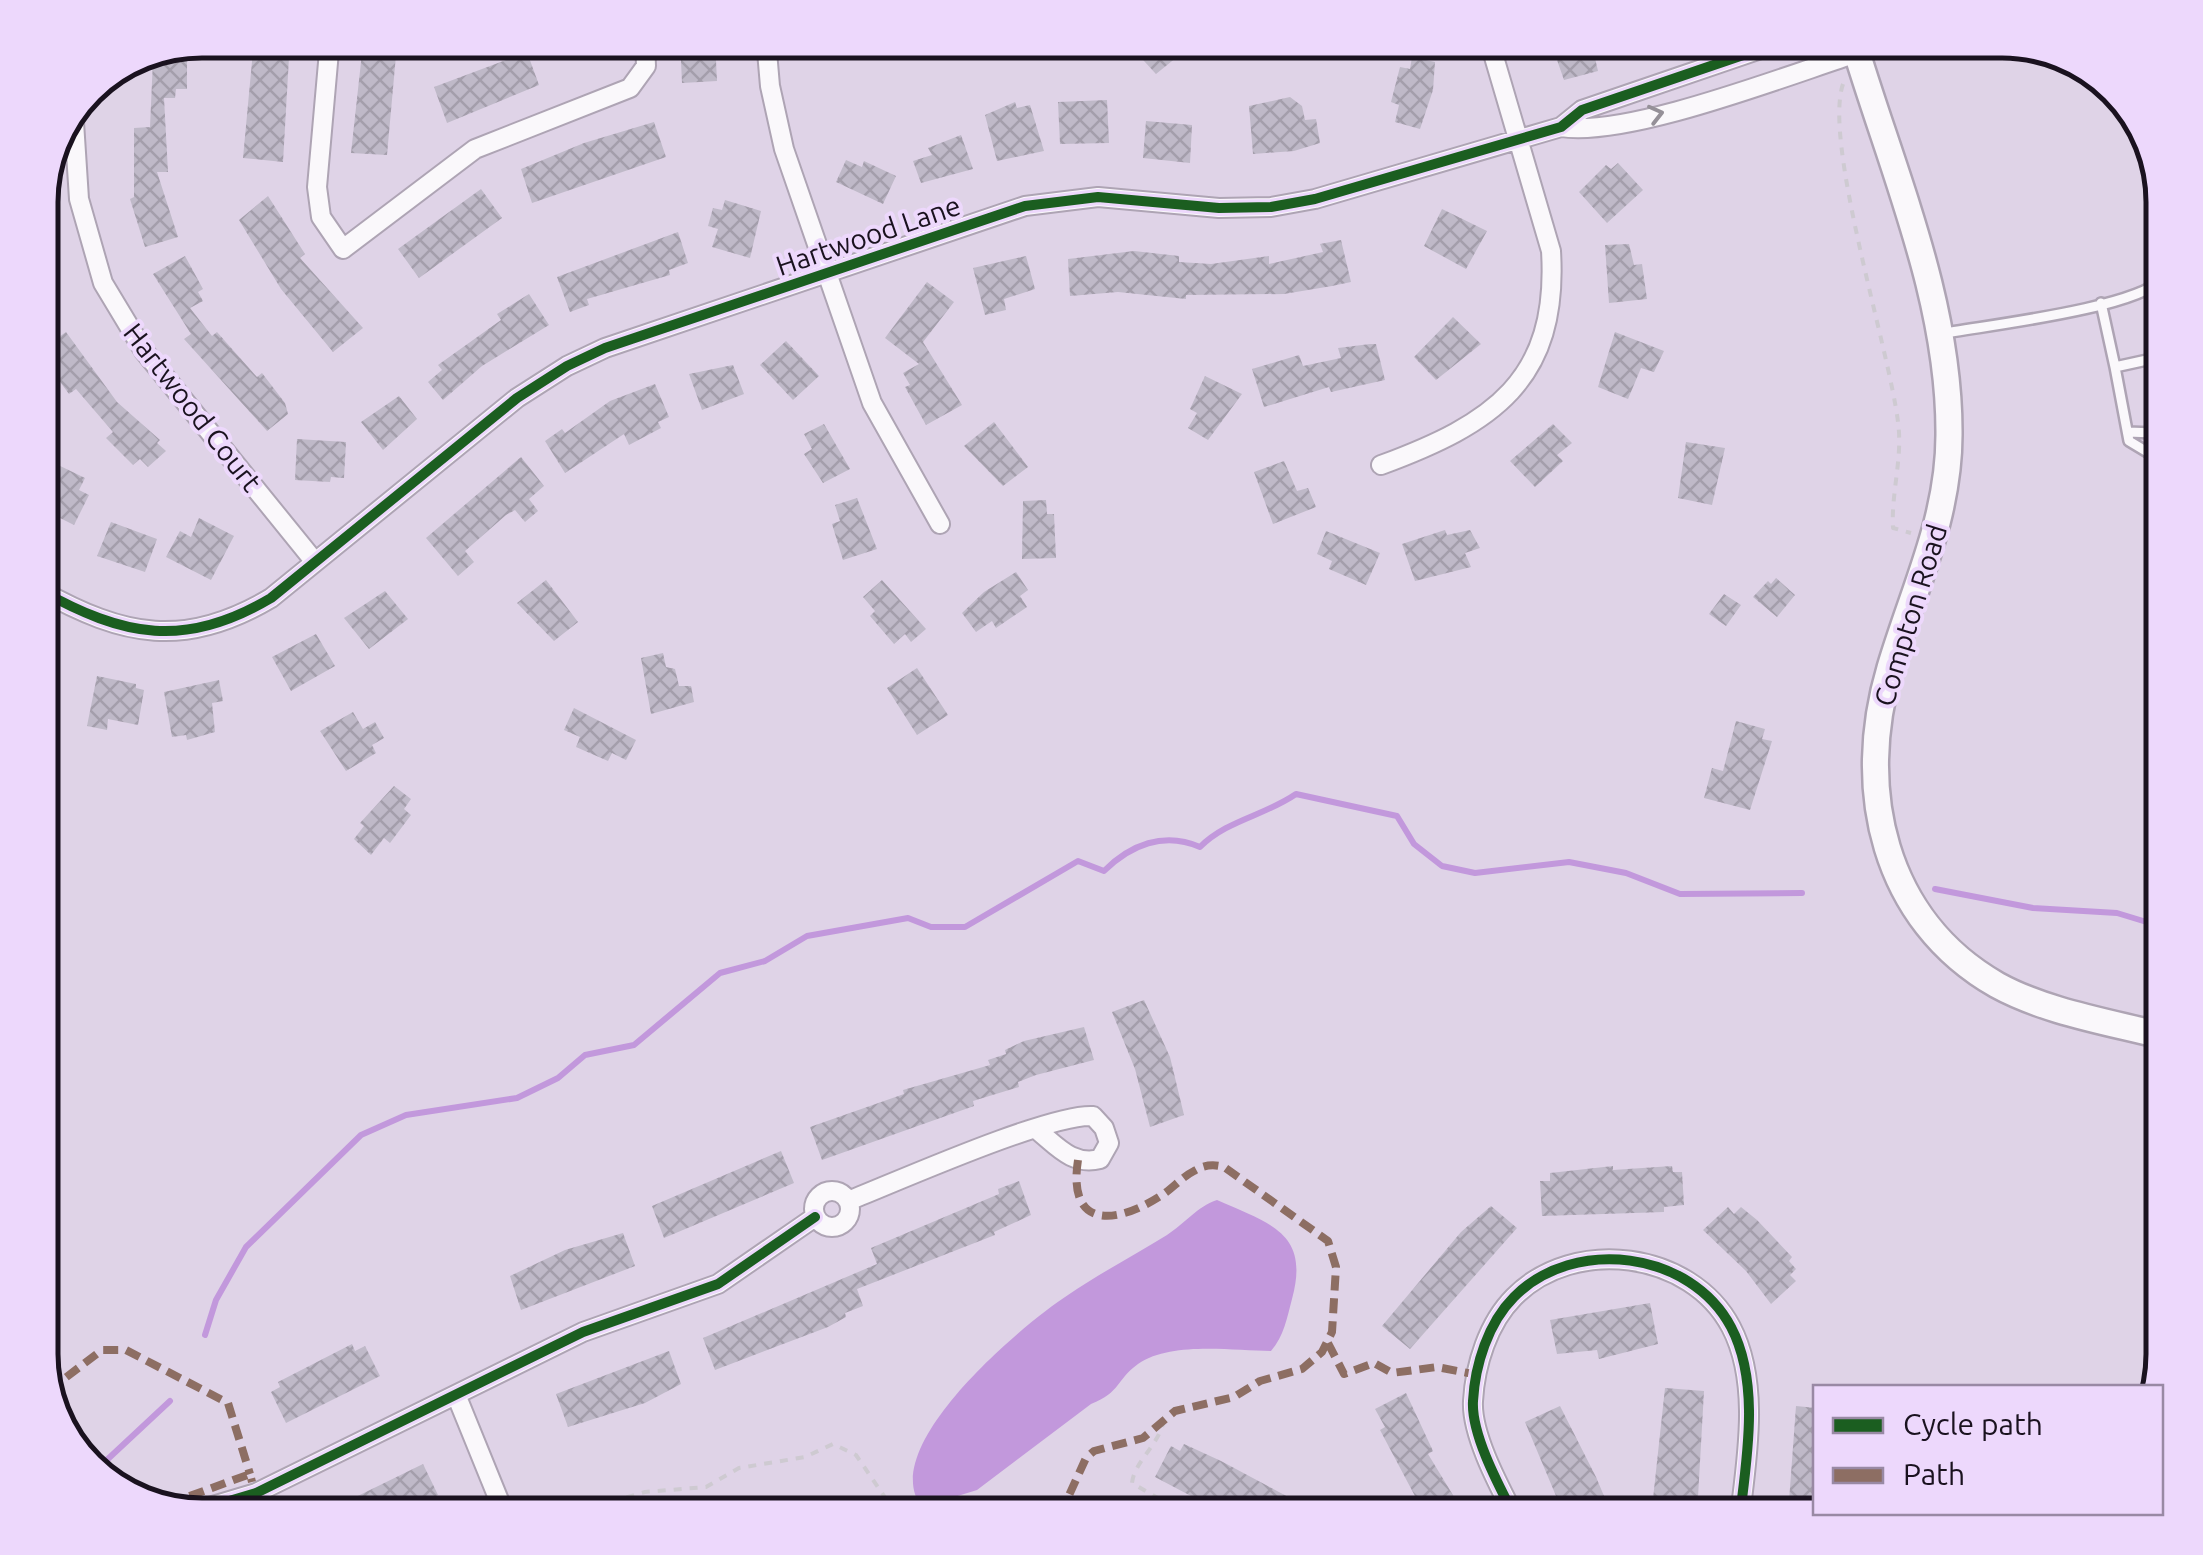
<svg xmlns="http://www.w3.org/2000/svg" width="2203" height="1555" viewBox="0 0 2203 1555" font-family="Ubuntu,sans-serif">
<defs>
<pattern id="building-cross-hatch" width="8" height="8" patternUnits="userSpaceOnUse" patternTransform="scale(2.5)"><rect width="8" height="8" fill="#bfb9c8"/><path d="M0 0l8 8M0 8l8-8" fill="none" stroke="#a49eab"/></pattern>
</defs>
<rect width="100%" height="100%" fill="#dfd3e7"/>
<path fill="#c298dc" d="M1217,1200C1271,1224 1310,1233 1292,1299C1287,1318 1284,1336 1271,1351C1232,1351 1172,1341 1138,1364C1116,1380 1121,1392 1091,1404L977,1490L922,1507C875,1448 1023,1324 1068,1295C1100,1273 1135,1255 1167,1235C1184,1224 1198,1206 1217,1200Z"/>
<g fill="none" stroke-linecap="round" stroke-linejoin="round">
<path stroke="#c298dc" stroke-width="6" d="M1935,889L2033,908L2117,913L2163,927
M205,1335L216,1300L246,1247L361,1135L406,1115L517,1098L558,1078L585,1055L634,1045L720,973L765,961L807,936L908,918L931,927H965L1078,861L1104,871C1130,845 1164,831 1200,847C1227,820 1264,816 1296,794L1397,816L1414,844L1442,866L1475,873L1569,862L1626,873L1680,894L1802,893
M95,1471L170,1401"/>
</g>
<path fill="url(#building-cross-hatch)" d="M254,40H290L283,162L243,158Z
M680,40H715L717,81L682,83Z
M1143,40H1198L1156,74L1133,49Z
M1550,40H1602L1607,55L1595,58L1598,71L1564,80Z
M180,48V56L187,57V89H176L175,98H164L168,172H157L178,237L145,247L130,199L134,197V128L150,127L153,59Z
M527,52L539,85L447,123L434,87Z
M362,53L396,55L387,155L351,153Z
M1412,57L1435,62L1433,90L1420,129L1395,122L1399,105L1391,102L1400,67L1410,69Z
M1290,97L1302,106L1305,120L1316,119L1320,143L1294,151L1253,154L1249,106Z
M1107,100L1109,143L1060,144L1058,102Z
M1015,102L1017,108L1030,105L1044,151L997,161L985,115Z
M1146,121L1192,125L1190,163L1143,158Z
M654,122L666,157L532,203L521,169L584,143Z
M961,135L973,169L921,183L913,161L932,155L928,148Z
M846,160L862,167L864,161L896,176L883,204L836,182Z
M1618,163L1643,190L1607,223L1579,192L1606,165L1611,169Z
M481,189L502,218L419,278L398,249Z
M268,196L305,254L300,258L363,328L333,352L281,289L239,220Z
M725,200L761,211L750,258L712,247L718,229L708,226L713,208L722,210Z
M1442,209L1487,231L1466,269L1424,246Z
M678,232L688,263L669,270L670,275L587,299L589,305L570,312L557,277Z
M1341,240L1351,282L1332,286L1284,294L1186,295V299L1118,292L1070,296L1068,259L1134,251L1179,256V262L1211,264L1269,256V264L1323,252L1320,244Z
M1629,244L1634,265L1642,264L1647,299L1609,303L1605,245Z
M185,256L203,289L198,292L203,301L190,308L212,336L217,332L257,377L262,373L285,403L288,414L267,431L184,339L191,334L153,274Z
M1026,256L1035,289L1004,299L1006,310L985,315L973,268Z
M927,282L954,302L923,342L962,405L926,425L905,387L910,385L903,373L919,364L885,338Z
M529,294L549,325L482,366L443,400L428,382L442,370L438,365L501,320L497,314Z
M1453,317L1481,344L1436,380L1414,357Z
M66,332L117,402L160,440L157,443L166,451L148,467L140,459L133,465L106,438L113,432L76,389L69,394L46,363L54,356L46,346Z
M1615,332L1664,351L1654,372L1641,368L1628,399L1598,387Z
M786,341L819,376L793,400L760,365Z
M1370,344H1376L1385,380L1331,392L1329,387L1264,407L1252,369L1299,355L1303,366L1341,358L1338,348Z
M733,365L744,394L702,410L689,374Z
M1205,376L1242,394L1208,440L1188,428L1197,413L1190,409Z
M655,384L669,417L658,422L661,428L629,445L624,434L565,473L545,441L562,429L565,433L610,401Z
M399,396L417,419L383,450L361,422Z
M994,422L1028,467L1003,486L964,446Z
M824,424L850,469L823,483L804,454L812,449L804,434Z
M1553,424L1572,443L1557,455L1563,461L1535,487L1510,461Z
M297,439L346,442L344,478L331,477L330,482L295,480Z
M1686,442L1725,448L1712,505L1678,498Z
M521,457L544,486L529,499L538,511L525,522L515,510L506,515L465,551L474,562L458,576L426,538Z
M1284,461L1297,491L1308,488L1316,507L1273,524L1254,472Z
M54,463L85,478L79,490L89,495L74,525L52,514L41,541L40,490Z
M857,498L877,549L843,560L832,524L840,521L835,505Z
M1046,500L1047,514H1054L1056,558L1022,559L1023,501Z
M199,518L234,536L211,580L166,557L180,531L191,537Z
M111,522L157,539L145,572L97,556Z
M1445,530L1447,535L1470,530L1480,548L1465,553L1471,567L1415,581L1402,544Z
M1326,531L1380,553L1366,585L1329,569L1332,561L1317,554Z
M1016,572L1028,590L1020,596L1027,607L996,628L992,621L976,632L962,613L984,592Z
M1776,578L1795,595L1777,617L1753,597L1768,581L1771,584Z
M546,580L578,622L554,641L517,603Z
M882,580L926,629L911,642L905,634L894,644L870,616L875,611L863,597Z
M385,591L408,619L369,649L344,618Z
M1724,594L1741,605L1726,626L1709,614Z
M316,634L335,666L291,691L272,657Z
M663,653L666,667L675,669L679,686H691L694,702L651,714L641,658Z
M40,661L60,666L46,720L40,719Z
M917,668L948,715L917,735L887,688Z
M97,676L136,684V688L144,690L138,725L108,719L107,730L87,726Z
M219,680L223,701L212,703L215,732L187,740L186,735L172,737L164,692Z
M574,708L636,740L626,760L612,753L608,761L576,747L580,737L564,730Z
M353,712L363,729L375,722L384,738L372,745L376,753L346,771L320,731Z
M1736,721L1765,729L1762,739L1772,741L1750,810L1704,798L1712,768L1723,771Z
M394,786L411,799L404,809L411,815L390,843L384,838L371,855L354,839L364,826L360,823Z
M1144,1000L1170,1057L1184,1115L1150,1127L1135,1069L1112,1012Z
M1084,1027L1094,1060L1036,1075L1018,1082L1019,1087L973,1101L974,1106L822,1160L810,1127L904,1094L903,1090L990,1065L988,1060L1006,1054L1005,1050L1024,1041Z
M781,1151L794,1183L664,1238L652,1206Z
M1613,1166V1170L1672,1166L1673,1172H1682L1684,1205L1664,1207V1212L1542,1216L1540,1181H1550V1173Z
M1019,1181L1031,1215L994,1232L995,1235L857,1289L863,1306L845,1313L846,1317L828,1327L715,1370L703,1338L877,1264L871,1248L999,1194L998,1189Z
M1491,1206L1517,1228L1410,1349L1382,1326L1461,1232Z
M1728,1207L1734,1214L1741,1207L1757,1220L1792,1257L1789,1261L1796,1269L1790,1275L1796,1281L1771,1304L1746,1271L1703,1230Z
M623,1233L635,1266L521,1310L510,1276L565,1250Z
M1650,1303L1658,1344L1599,1359L1597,1350L1557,1354L1550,1320Z
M352,1344L355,1351L365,1346L380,1376L286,1423L271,1392L280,1387L278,1382Z
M669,1351L681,1384L645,1403L568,1427L556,1394Z
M1665,1388L1704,1391L1697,1515H1663L1664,1509L1652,1508Z
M1406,1393L1433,1451L1428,1454L1459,1505L1440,1515H1425L1380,1430L1385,1427L1375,1409Z
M1560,1406L1596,1477L1612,1515H1564L1525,1422Z
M1796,1406L1816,1408V1515H1788Z
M1184,1444L1221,1461L1322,1515H1227L1155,1477L1171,1446L1180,1451Z
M423,1464L438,1495L429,1499L432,1506L422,1511L424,1515H319Z"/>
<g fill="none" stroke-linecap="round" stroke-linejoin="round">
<g stroke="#aea4b4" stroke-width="14">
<path id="lane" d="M2101,303L2115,367L2156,358L2162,348L2151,290
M1940,334C1988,325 2133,309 2163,279
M2115,367L2129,441L2154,456V433L2128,432
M256,1493L267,1515"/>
</g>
<g stroke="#aea4b4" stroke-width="22">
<path id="street" d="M330,40L317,187L321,217L343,249L475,149L630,88L646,66L645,40
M766,40L770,86L784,149L872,403L940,524
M74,122L79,199L103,283L144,351L315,562
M1561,127C1627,138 1788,75 1857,53
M1381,465C1492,424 1559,381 1551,251L1489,40
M40,590C124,637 185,649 271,598L517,398L567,366L605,348L1025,206L1098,197L1219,208L1271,207L1315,199L1561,127L1582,110L1787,40
M814 1209a18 18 0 1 1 36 0a18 18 0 1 1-36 0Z
M848,1201C896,1182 1051,1113 1093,1116L1104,1128L1109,1143L1100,1159C1072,1166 1057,1146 1037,1130
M457,1397L505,1515
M1116,1508L1128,1515
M1962,1512L1963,1515
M201,1515L199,1510L256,1493L583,1332L718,1284L815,1217
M1514,1515C1499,1486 1471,1434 1473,1401C1475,1365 1488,1323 1514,1297C1574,1236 1691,1251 1731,1327C1760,1382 1747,1457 1740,1515"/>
</g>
<g stroke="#aea4b4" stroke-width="30">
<path id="secondary" d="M1853,40C1891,168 1950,299 1949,435C1949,519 1913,590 1890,668C1854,789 1883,920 1997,985C2046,1012 2109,1022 2163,1036"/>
</g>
<path stroke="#cecad1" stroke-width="4" stroke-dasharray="8 8" stroke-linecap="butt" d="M1843,84C1823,142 1889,348 1898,422C1903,457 1891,493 1893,528L1911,533
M1159,1421L1163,1424C1157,1446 1134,1463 1132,1483L1187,1515
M565,1515L645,1492L706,1487L739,1468L805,1457L833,1444L856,1455L897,1515
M1938,1515V1512"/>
<use href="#lane" stroke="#faf8fb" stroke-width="9"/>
<use href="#street" stroke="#faf8fb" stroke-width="18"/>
<use href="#secondary" stroke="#faf8fb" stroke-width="25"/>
<path stroke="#8d6e63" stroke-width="8" stroke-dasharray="15 8" stroke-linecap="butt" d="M1328,1343L1344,1374L1374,1363L1392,1373L1437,1367L1478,1375
M48,1391L102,1350H126L228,1403L250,1474
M168,1504L250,1474L252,1482
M1060,1515L1086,1458L1094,1451L1143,1438L1175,1411L1234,1397L1260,1381L1302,1369L1322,1352L1332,1332L1336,1267L1328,1241L1224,1167C1213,1164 1204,1165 1194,1171C1182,1177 1173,1188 1162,1195C1118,1224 1067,1231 1078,1160"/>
<g stroke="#edd8fc" stroke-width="16">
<path id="cycleway" d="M40,590C124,637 185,649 271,598L517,398L567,366L605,348L1025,206L1098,197L1219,208L1271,207L1315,199L1561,127L1582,110L1787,40
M201,1515L199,1510L256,1493L583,1332L718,1284L815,1217
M1514,1515C1499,1486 1471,1434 1473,1401C1475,1365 1488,1323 1514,1297C1574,1236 1691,1251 1731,1327C1760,1382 1747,1457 1740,1515"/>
</g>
<use href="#cycleway" stroke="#1b5e20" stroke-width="10"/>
</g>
<defs><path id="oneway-chevron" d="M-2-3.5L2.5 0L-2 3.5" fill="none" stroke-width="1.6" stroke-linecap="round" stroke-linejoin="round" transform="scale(2.5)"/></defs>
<use stroke="#959098" href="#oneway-chevron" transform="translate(1656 114) rotate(-14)"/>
<g text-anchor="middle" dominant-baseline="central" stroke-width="8" stroke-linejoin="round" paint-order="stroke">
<g font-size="28" fill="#1a121f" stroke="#edd8fc">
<text transform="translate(868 235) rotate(-19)">Hartwood Lane</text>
<text transform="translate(193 407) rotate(52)">Hartwood Court</text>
<text transform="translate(1910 615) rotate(-73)">Compton Road</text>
</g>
</g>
<path d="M0 0H2203V1555H0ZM202 58H2002A144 144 0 0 1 2146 202V1354A144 144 0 0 1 2002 1498H202A144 144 0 0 1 58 1354V202A144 144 0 0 1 202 58Z" fill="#edd8fc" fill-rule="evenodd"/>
<path fill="none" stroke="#1a121f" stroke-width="5" d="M202 58H2002A144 144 0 0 1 2146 202V1354A144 144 0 0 1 2002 1498H202A144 144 0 0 1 58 1354V202A144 144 0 0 1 202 58Z"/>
<rect x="1813" y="1385" width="350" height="130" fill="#edd8fc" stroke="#9989a4" stroke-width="2.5"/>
<rect x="1833" y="1418" width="50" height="15" fill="#1b5e20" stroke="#9989a4" stroke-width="2.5"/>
<text x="1903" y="1435" font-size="30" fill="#1a121f">Cycle path</text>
<rect x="1833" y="1468" width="50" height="15" fill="#8d6e63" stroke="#9989a4" stroke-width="2.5"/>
<text x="1903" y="1485" font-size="30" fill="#1a121f">Path</text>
</svg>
